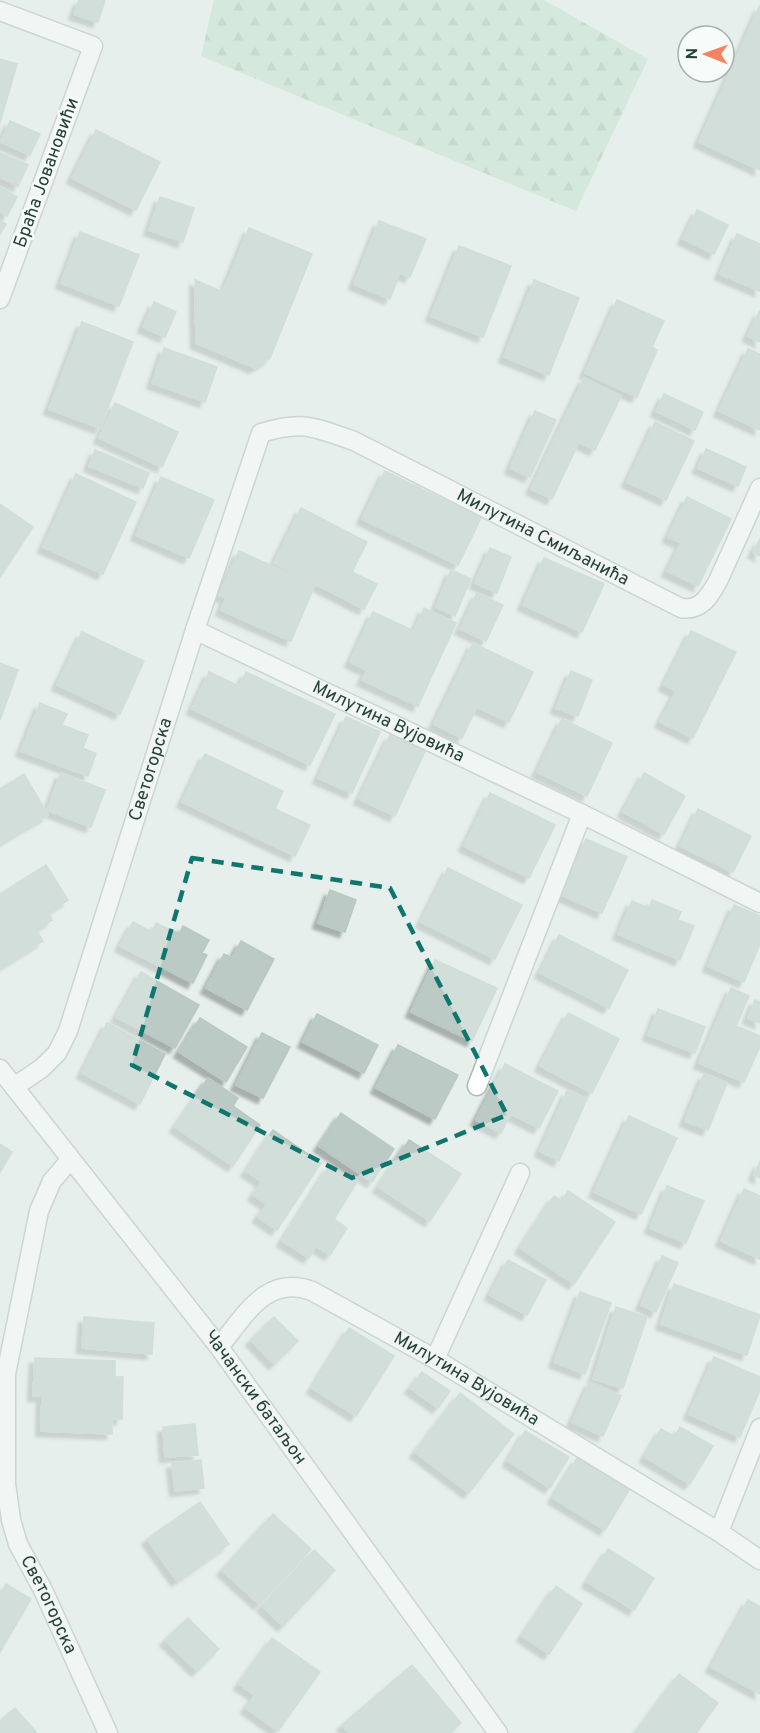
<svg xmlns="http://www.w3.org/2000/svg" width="760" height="1733" viewBox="0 0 760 1733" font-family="Overpass,sans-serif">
<defs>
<pattern id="forest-firs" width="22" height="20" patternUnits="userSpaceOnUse" patternTransform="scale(1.5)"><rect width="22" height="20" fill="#bfe0c8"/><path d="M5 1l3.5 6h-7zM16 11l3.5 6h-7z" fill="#a4c1ad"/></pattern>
<filter id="shadow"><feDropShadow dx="-5.5" dy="5.5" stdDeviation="1.5" flood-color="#0004"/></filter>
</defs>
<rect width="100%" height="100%" fill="#e6efeb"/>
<path fill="url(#forest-firs)" d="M214,0H544L648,59L576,211L201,56Z"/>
<path fill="#bbcac4" stroke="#b8c9c2" stroke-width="1.5" filter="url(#shadow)" d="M79,0H105L98,22L74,14Z
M760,5V170L699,142Z
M0,59L17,64L0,123Z
M10,121L40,134L30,155L1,142Z
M96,130L160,162L136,210L72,178Z
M0,153L28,165L18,186L0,177Z
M0,187L17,197L7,216L0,211Z
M160,197L194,208L183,242L149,230Z
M697,210L728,225L714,254L683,239Z
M0,221L6,224L0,234Z
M379,221L426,239L410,277L400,273L390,299L354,284Z
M249,228L312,254L270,358L255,368L196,343L195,280L223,292Z
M80,232L139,255L119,306L61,283Z
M737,234L760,244V291L720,274Z
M459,246L511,266L483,337L431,316Z
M534,280L579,298L549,375L504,357Z
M617,300L664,321L652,347L657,350L637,397L585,373Z
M154,302L176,312L165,337L143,327Z
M760,310V342L748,336Z
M82,322L133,342L100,428L49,409Z
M164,348L217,367L205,402L152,383Z
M748,349L760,354V430L719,411Z
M584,378L621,396L595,450L579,442L552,499L531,489Z
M664,394L703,412L695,430L656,411Z
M115,403L178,432L162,467L99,438Z
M535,411L556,420L530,477L510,468Z
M655,422L694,441L666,500L627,482Z
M706,449L746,467L738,486L698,468Z
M95,450L149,473L143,488L89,466Z
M385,471L481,518L458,565L362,519Z
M76,474L136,502L103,574L43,547Z
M161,477L214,500L189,558L136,535Z
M687,497L731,519L698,586L667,571L681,543L668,537Z
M0,504L33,527L0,577Z
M301,508L367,542L352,572L377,584L364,609L274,563Z
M760,539V556L753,552Z
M490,548L511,557L497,593L475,583Z
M239,551L315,585L291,641L221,610L226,598L219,595Z
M544,558L604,584L582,632L523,605Z
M451,570L471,579L455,616L436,607Z
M477,593L503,605L486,641L460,629Z
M424,608L456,623L418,706L362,680L367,670L350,662L373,612L414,631Z
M691,631L736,652L693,738L660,722L676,691L664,685Z
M82,632L144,661L120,714L57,685Z
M473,643L533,672L509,722L477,707L462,738L434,724Z
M0,663L18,670L0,720Z
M571,671L592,680L578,716L556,708Z
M209,672L239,686L246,672L335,714L310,765L192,709Z
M40,703L67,714L62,725L88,735L83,748L96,754L88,776L21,751Z
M346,717L380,732L352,793L318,778Z
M562,719L612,743L587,796L537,772Z
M390,735L425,751L395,816L359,799Z
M205,754L283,791L275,809L310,825L295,856L182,802Z
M61,773L105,790L91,827L47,810Z
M644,773L685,796L664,834L623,812Z
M24,774L48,815L0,843V789Z
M490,793L555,825L529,878L464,846Z
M698,809L751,836L733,872L680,846Z
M586,839L627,857L602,913L562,895Z
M46,865L68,900L48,913L52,920L36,930L43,941L0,968V894Z
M448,868L522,905L495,959L421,922Z
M330,890L356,900L345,932L318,923Z
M652,900L681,912L678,920L694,926L680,960L618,934L632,901L649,908Z
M734,905L760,916V944L744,982L708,966Z
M133,922L152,932L156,923L179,934L183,926L209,940L202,953L207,955L193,983L120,946Z
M559,935L628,970L609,1008L540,973Z
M241,941L274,959L247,1010L206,988L224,954L232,958Z
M435,960L497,988L472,1041L411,1012Z
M141,972L199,1005L175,1048L116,1017Z
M731,988L749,996L736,1026L760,1036V1046L744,1082L699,1063Z
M755,1000L760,1002V1023L748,1018Z
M658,1009L705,1027L695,1053L648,1035Z
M568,1013L619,1039L592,1093L540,1066Z
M317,1014L378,1045L364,1073L303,1042Z
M200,1018L247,1047L226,1082L179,1052Z
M107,1023L165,1054L140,1104L82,1073Z
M262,1033L290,1047L263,1098L236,1085Z
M398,1045L458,1075L435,1119L376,1088Z
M505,1064L558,1091L539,1128L511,1114L501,1133L476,1120Z
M704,1074L727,1083L708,1130L685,1121Z
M208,1078L238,1098L233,1106L260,1125L233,1166L175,1127Z
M567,1091L587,1099L559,1161L540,1151Z
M341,1113L394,1149L372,1182L319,1146Z
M629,1116L677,1138L641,1214L594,1192Z
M273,1130L321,1163L277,1230L258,1217L267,1204L253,1195L262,1182L246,1171Z
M409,1140L461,1174L430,1221L378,1187Z
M0,1144L12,1152L0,1172Z
M760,1161V1178L754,1175Z
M329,1166L357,1182L334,1219L347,1228L330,1255L316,1246L309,1258L282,1241Z
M667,1186L704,1201L686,1243L650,1228Z
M744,1189L760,1196V1259L721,1241Z
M568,1191L615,1222L574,1284L520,1248L554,1196L562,1201Z
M662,1256L678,1263L656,1312L641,1305Z
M508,1260L546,1280L527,1315L490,1295Z
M674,1284L760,1315L747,1355L661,1324Z
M580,1292L611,1303L585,1374L554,1362Z
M616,1307L647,1317L623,1388L593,1379Z
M84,1317L154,1323L152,1354L82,1348Z
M274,1317L298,1341L274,1364L251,1340Z
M349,1328L394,1356L356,1416L312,1388Z
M714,1357L760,1377V1390L740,1437L689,1414Z
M35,1358L115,1361V1377H123L122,1419H112V1434L41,1431L42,1396H33Z
M422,1372L450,1391L438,1408L410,1388Z
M590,1382L621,1396L603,1436L572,1422Z
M460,1393L514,1434L469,1493L415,1452Z
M195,1424L198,1455L165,1457L163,1427Z
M680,1427L713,1446L690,1484L645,1457L661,1429L675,1437Z
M525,1431L569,1457L550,1488L508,1461Z
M577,1458L629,1490L605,1530L553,1498Z
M201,1460L204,1488L175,1491L172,1463Z
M200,1502L229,1544L177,1581L147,1539Z
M273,1514L311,1549L259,1604L222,1570Z
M608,1549L654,1578L634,1610L587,1582Z
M314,1550L335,1570L283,1626L262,1606Z
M6,1584L31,1599L0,1652V1594Z
M556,1586L582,1604L549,1654L522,1636Z
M748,1600L760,1607V1694L711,1667Z
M188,1618L219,1649L197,1671L165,1640Z
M272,1638L320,1672L278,1731L246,1708L255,1695L239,1684Z
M412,1665L461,1723L450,1733H349L342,1725Z
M679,1674L718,1703L696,1733H636Z
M15,1708L37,1733H0V1721Z"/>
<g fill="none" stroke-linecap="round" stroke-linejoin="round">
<g stroke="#a8b8b2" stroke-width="21">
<g id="minor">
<path d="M0,11L93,46L0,299"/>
<path id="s1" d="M195,630L582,814L760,903"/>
<path id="s2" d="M0,1069L219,1347L498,1733"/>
<path d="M477,1086L582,814"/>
<path id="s3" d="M14,1087L42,1068L57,1053L68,1031L195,630L261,433C303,420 314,427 354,441L681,608C701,611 709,597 718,581L760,488"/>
<path id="s4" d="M70,1160L52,1181L39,1211L6,1374V1484L11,1520L18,1544L43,1590L108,1733"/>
<path id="s5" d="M219,1347C245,1316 266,1274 312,1291L435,1359L719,1532L760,1560"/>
<path d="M435,1359L520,1173"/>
<path d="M719,1532L760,1428"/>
</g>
</g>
<use href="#minor" stroke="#fff" stroke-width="18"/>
</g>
<path d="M0 0H760V1733H0ZM192,858L390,888L507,1115L352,1178L132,1065Z" fill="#e6efeb" fill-opacity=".55" fill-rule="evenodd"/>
<path fill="none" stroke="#0f766e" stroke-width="4.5" stroke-dasharray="12 8" stroke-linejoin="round" d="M192,858L390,888L507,1115L352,1178L132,1065Z"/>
<g text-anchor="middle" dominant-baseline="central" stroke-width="5" stroke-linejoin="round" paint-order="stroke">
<g font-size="18" fill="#24423a" stroke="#f7fbf9">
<text transform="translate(47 173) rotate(-70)">Браћа Јовановићи</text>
<text stroke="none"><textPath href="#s3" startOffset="1016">Милутина Смиљанића</textPath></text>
<text stroke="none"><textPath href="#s1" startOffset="214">Милутина Вујовића</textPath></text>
<text stroke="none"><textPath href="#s3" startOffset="354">Светогорска</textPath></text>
<text stroke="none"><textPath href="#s5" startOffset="296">Милутина Вујовића</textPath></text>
<text stroke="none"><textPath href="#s2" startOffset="416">Чачански батаљон</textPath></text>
<text stroke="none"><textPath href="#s4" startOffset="466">Светогорска</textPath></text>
</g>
</g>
<g transform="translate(706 54) rotate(271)"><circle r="28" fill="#f7fbf9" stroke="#a3b1ad" stroke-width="1.5"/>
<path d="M0-4.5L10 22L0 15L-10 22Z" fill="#f4845f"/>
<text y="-9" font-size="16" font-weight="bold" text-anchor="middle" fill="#24423a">N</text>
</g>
</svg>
